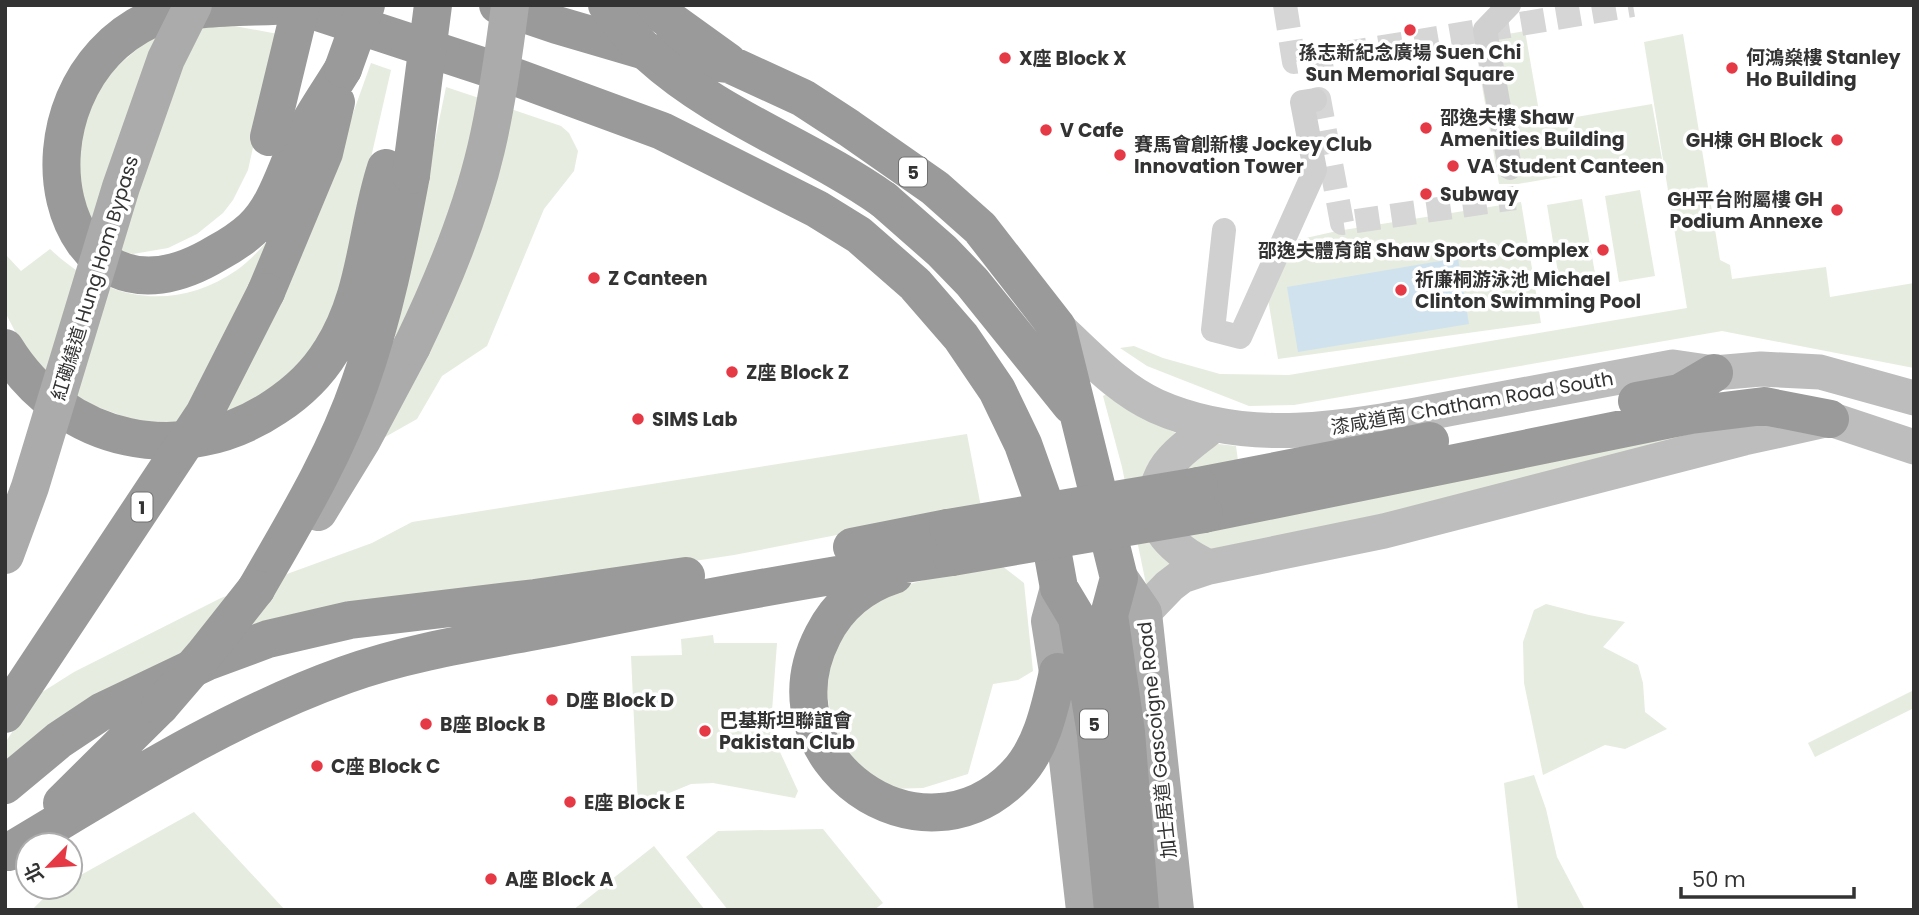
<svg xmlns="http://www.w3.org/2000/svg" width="1919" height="915" viewBox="0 0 1919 915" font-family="Poppins,'Noto Sans TC',sans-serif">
<rect width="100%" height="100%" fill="#fff"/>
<path fill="#e6ecdf" d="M229,25L278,34L248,170L233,200L223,213L197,234L168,248L133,254L98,247L50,124L156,33Z
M1525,31L1541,123L1652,104L1662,159L1518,184H1499L1474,40Z
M1683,34L1720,260L1730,265L1732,279L1826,267L1830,297L1914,283V368L1722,331L1294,405L1249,406L1147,366L1120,348L1134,346L1163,358L1220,374L1289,375L1687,308L1644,42Z
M371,63L391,70L341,289C326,330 302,371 264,395C250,403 233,409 218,416L337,158Z
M446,87L482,99L455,205L391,354Z
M508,108L561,126L569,133L578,151L574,171L544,209L487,346L442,376L417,419L378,441Z
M1640,190L1655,276L1619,282L1605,196Z
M1582,199L1597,285L1561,291L1547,205Z
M1521,202L1541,323L1278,359L1261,257L1297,240L1337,231Z
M279,227L181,423L134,420L89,404L50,378L20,341L5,312V254L21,271L50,249C104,300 173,314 237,270C254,258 266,242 279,227Z
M1107,394L1152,422L1176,433L1172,563L1150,585L1146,584L1122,467L1103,396Z
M1728,428L1405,516L1216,553L1188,541L1178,476L1209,448L1218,444L1236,446L1238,461L1660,438Z
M967,434L981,507L734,555L594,576L347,606L5,768V743L36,696L74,672L221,598L372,543L412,522Z
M1002,566L1024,583L1033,671L1018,680L993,684L968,774L923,788L889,789L836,748L820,651L837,623L899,587L932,578Z
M1546,604L1589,615L1625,622L1603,647L1638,665L1643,683L1645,712L1667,729L1625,749L1605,745L1543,775L1524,683L1523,642L1534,610Z
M713,635L714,643H777L772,711L780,752L798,791L795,798L713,783L691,784L638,806L631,656L682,655L681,639Z
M1914,690V708L1815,757L1808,743Z
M1534,775L1546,809L1557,857L1585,910H1518L1504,783Z
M194,812L285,910H32C44,898 53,887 70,887V881Z
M823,829L883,903L874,910H728L686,857L718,831Z
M654,846L705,910H573Z"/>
<path fill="#cfe2ee" d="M1458,258L1469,324L1298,352L1287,287Z"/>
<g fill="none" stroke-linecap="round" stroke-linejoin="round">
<path stroke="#d6d6d6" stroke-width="24" stroke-dasharray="24 12" stroke-linecap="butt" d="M1285,5L1294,62L1633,5
M1315,100L1319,99L1342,223L1515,198"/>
<path stroke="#d0d0d0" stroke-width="24" d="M1509,5L1485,30L1510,168
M1224,230L1213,330L1240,337L1315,170L1302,102L1315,100"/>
<path stroke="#bdbdbd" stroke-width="35" d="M1057,327C1088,355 1118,389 1156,406C1257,451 1365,424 1469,405C1537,392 1605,380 1673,367L1714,373L1761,369L1820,372L1914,398
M1209,567C1170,549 1140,520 1162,475C1171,455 1196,440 1212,426
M1143,613L1169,586L1182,576L1209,567L1384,531L1744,438L1830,419L1914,447"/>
<path stroke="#ababab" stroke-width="38" d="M318,512L362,440L412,346
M1119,578L1143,613L1175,910
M1059,588L1050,621L1058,672L1085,910"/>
<path stroke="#9a9a9a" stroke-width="38" d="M293,5C246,8 195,5 151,19C0,90 52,353 217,253C230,246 241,239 252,229C275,208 284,174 297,146C310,119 328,94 343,69
M296,5L518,78L662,131L817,209L859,235L915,284L961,337L997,390L1023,444L1043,500L1059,588L1077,618L1096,734L1113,910
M498,5L557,25L666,57L729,64L803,98L849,128L935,188L980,228L1057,327L1119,578L1109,615L1126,732L1140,910
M649,5L728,62
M884,200L942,251L972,282L1071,405
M266,292L324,153L336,102
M5,348C64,444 183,469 275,407C298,392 317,374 331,351C367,295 366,229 386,168
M1637,401L1680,393L1714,373
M1199,486L1430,441
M1204,514L1691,415L1764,406L1830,419
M852,547L948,528
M894,575C863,585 838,605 823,635C759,759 921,874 1016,775C1042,748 1050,707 1058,672
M256,589C294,523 335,456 360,383C384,316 398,245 411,175
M5,785L59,740L101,712L206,662L268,639L350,620L535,598L686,576
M62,803L160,706
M9,852C118,787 225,718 345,675C414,650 490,640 562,626C692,600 821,576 952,557"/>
<path stroke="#ababab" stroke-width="38" d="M412,346C442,284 470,217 486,149C497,102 504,53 510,5
M5,555L30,487L121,187L166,59L193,5"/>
<path stroke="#9a9a9a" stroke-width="38" d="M607,5C620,22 633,40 649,54C718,117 809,147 884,200
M343,69L366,5
M269,137L301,5
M411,175L433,5
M948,528L1199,486
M952,557L1204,514
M160,706L203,656L256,589
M5,714L204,414L266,292"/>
</g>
<g fill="#e63946" stroke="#fff" stroke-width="2.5">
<circle cx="1410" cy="30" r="7"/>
<circle cx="1005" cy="58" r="7"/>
<circle cx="1732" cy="68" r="7"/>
<circle cx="1426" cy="128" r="7"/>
<circle cx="1046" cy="130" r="7"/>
<circle cx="1837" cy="140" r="7"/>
<circle cx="1120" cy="155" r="7"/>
<circle cx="1453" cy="166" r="7"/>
<circle cx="1426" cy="194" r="7"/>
<circle cx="1837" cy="210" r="7"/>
<circle cx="1603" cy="250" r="7"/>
<circle cx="594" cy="278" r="7"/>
<circle cx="1401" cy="290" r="7"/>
<circle cx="732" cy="372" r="7"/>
<circle cx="638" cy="419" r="7"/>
<circle cx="552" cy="700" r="7"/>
<circle cx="426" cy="724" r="7"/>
<circle cx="705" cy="731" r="7"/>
<circle cx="317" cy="766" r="7"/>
<circle cx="570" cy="802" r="7"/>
<circle cx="491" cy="879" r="7"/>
</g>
<g text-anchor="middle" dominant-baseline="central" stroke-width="7" stroke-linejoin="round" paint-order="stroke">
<g fill="#fff" stroke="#707070" stroke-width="2">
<rect x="899" y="157.5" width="28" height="29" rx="5"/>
<rect x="131.5" y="492.5" width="21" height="29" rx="5"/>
<rect x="1080" y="709.5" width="28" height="29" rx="5"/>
</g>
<g font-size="18" font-weight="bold" fill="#333">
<text x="913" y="172">5</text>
<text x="142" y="507">1</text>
<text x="1094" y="724">5</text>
</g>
<g font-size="19" font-weight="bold" fill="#333" stroke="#fff" text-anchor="start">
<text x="1410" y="52" text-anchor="middle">孫志新紀念廣場 Suen Chi<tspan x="1410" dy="22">Sun Memorial Square</tspan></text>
<text x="1746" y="57">何鴻燊樓 Stanley<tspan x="1746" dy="22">Ho Building</tspan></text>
<text x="1019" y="58">X座 Block X</text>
<text x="1440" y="117">邵逸夫樓 Shaw<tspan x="1440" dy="22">Amenities Building</tspan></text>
<text x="1060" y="130">V Cafe</text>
<text x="1823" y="140" text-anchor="end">GH棟 GH Block</text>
<text x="1134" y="144">賽馬會創新樓 Jockey Club<tspan x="1134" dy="22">Innovation Tower</tspan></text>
<text x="1467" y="166">VA Student Canteen</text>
<text x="1440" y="194">Subway</text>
<text x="1823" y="199" text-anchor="end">GH平台附屬樓 GH<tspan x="1823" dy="22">Podium Annexe</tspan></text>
<text x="1589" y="250" text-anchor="end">邵逸夫體育館 Shaw Sports Complex</text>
<text x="608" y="278">Z Canteen</text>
<text x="1415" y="279">祈廉桐游泳池 Michael<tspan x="1415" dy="22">Clinton Swimming Pool</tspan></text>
<text x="746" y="372">Z座 Block Z</text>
<text x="652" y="419">SIMS Lab</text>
<text x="566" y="700">D座 Block D</text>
<text x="719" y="720">巴基斯坦聯誼會<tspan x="719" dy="22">Pakistan Club</tspan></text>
<text x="440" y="724">B座 Block B</text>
<text x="331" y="766">C座 Block C</text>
<text x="584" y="802">E座 Block E</text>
<text x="505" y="879">A座 Block A</text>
</g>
<g font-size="19" fill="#333" stroke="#fff">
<text transform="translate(95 278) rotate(-73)">紅磡繞道 Hung Hom Bypass</text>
<text transform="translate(1472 403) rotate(-10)">漆咸道南 Chatham Road South</text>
<text transform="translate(1157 740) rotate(-96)">加士居道 Gascoigne Road</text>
</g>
</g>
<rect width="1919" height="915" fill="none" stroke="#333333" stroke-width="14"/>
<g transform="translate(49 866) rotate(245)"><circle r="33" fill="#ffffff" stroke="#adadad" stroke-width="2"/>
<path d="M0-5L12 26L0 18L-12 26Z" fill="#e63946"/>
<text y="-10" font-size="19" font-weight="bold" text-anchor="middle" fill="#333333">北</text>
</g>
<path d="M1681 887v10h173v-10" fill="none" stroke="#333333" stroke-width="3.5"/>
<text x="1692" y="887" font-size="21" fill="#333333" stroke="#ffffff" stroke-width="5" paint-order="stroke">50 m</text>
</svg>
